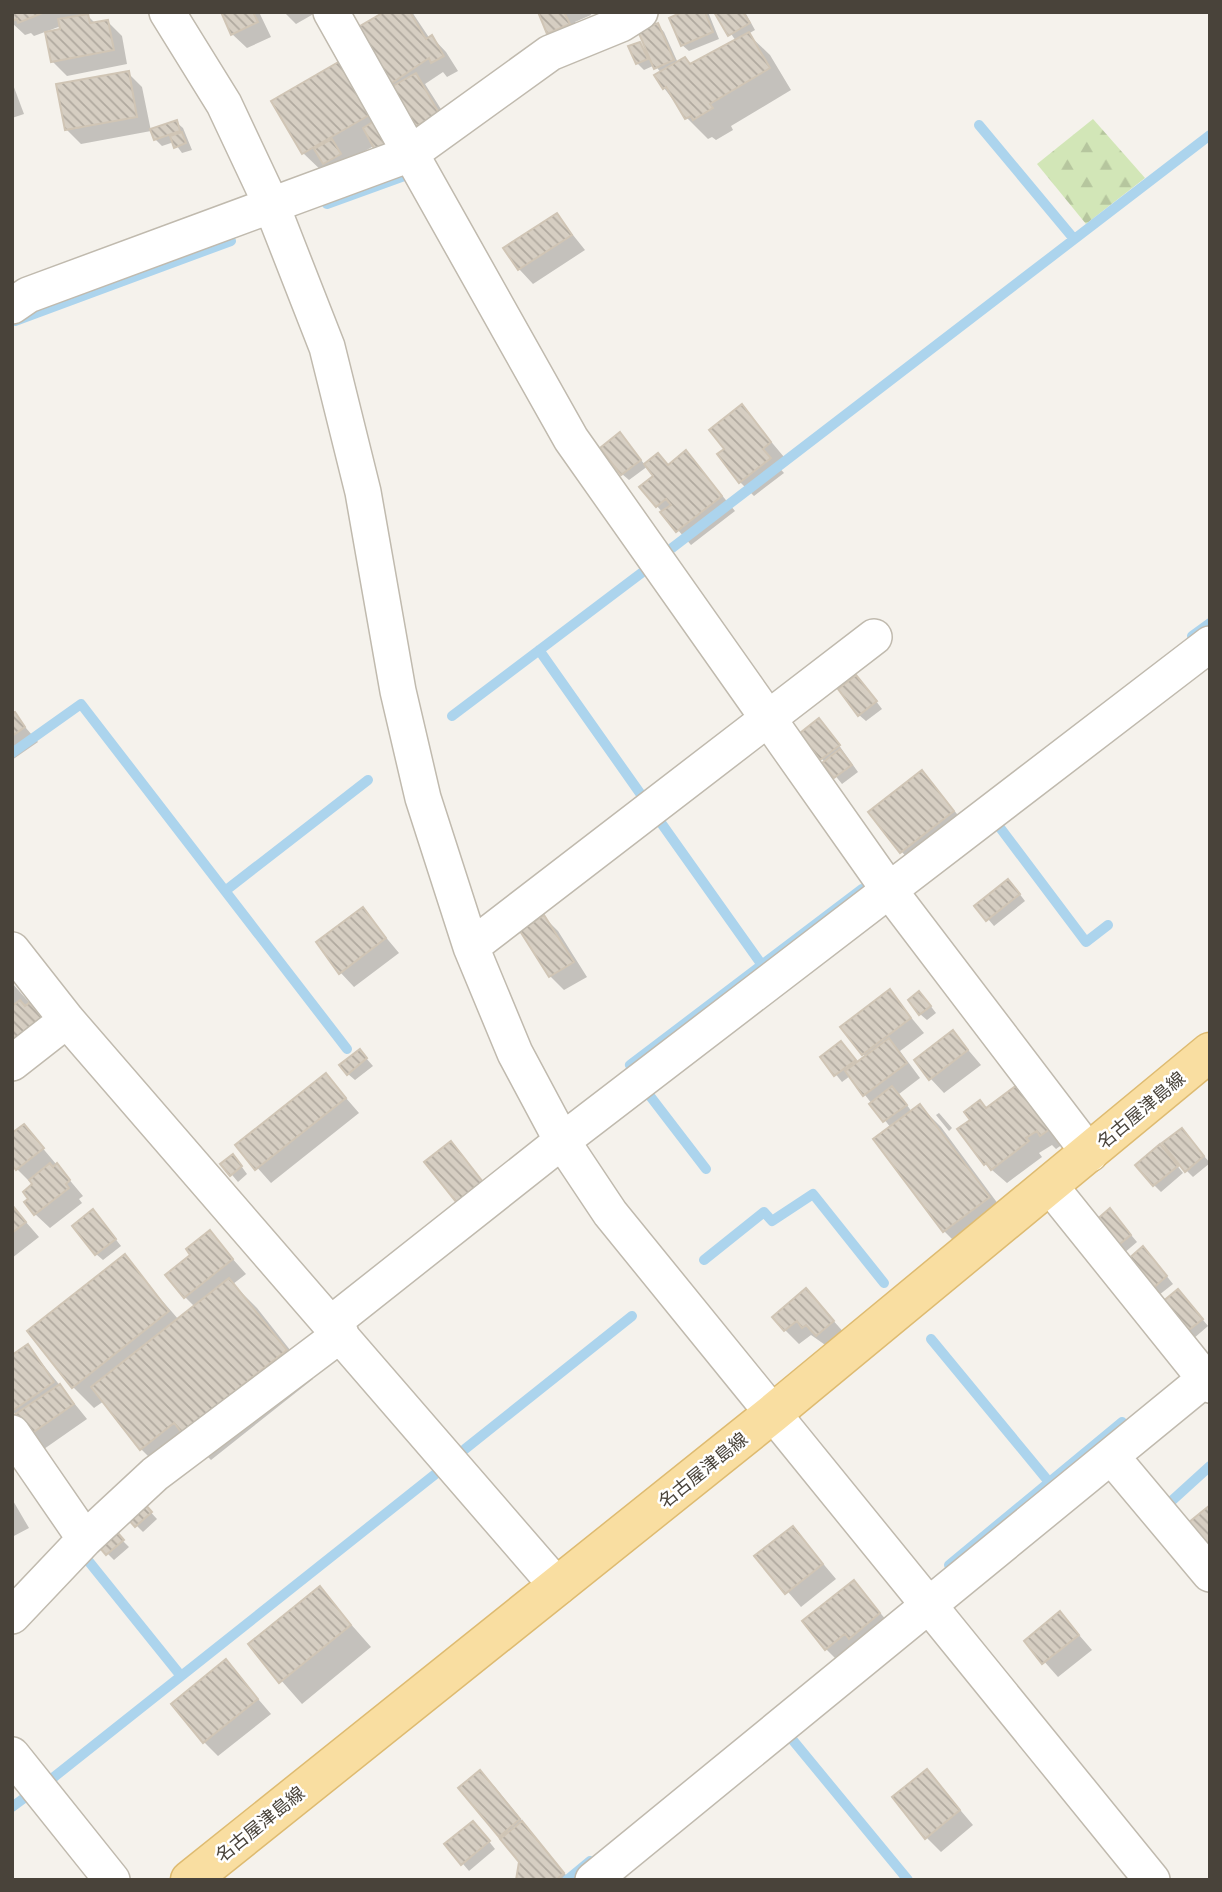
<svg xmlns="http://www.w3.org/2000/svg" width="1222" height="1892" viewBox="0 0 1222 1892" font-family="'PT Sans Narrow','Noto Sans JP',sans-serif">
<defs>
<pattern id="forest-firs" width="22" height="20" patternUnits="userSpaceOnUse" patternTransform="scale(1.75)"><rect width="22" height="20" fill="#d2e6b7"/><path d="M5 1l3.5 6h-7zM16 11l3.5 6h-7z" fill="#b6c69e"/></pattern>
<pattern id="building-back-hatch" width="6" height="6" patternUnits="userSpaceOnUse" patternTransform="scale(1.75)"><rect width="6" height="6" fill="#d6cec2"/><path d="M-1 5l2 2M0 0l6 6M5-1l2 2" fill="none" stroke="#b0a99f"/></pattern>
</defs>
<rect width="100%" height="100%" fill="#f5f2ec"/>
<path fill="url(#forest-firs)" d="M1093,119L1145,178L1086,224L1037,164Z"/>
<path fill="#0003" d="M12,12H95L87,15L96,24L108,22L122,36L127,64L67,76L52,61L61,26L34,36L31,33L25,35L12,23Z
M223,12H259L271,37L247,48L232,34Z
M284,12H317L296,24Z
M388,12H412L430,39L432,37L446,52L458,71L447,77L443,72L425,84L453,128L430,141L384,88Z
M540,12H590L591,15L575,22L583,39L563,47L548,33Z
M686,12H708L719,39L689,51L682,45Z
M716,12H745L755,30L748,34L770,55L791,90L731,126L733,130L716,140L712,137L708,139L687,118L664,88L661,73L655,65L644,70L637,63L639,44L649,53L658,25L664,32L678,63L691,65L736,41Z
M347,59L398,132L325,174L303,153Z
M128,73L142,87L151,131L81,144L66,129Z
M12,82L24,114L12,118Z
M176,122L183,128L192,150L182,153L174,142L162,146L155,139Z
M557,215L585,250L533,284L519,269Z
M742,407L784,457L776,464L784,473L754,496L740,482L726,450Z
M626,441L645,465L658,455L669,466L686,452L735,511L691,545L657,506L656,476L648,466L629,480L622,474Z
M863,684L882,709L866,721L859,715Z
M14,714L38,742L12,760V715Z
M826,727L858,772L842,784L802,734Z
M922,772L967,826L915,866L901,851Z
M1015,888L1025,901L994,926L977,906Z
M363,910L399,953L354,987L340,972Z
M544,917L558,931L587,977L564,990L550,976Z
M12,983L44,1019L12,1053Z
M890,992L924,1033L900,1051L920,1078L899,1094L912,1112L920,1106L941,1127L1010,1220L966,1253L944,1231L875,1139L891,1128L850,1076L842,1082L822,1057L848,1050L858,1063L866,1057L863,1054Z
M926,1000L936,1013L927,1020L920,1014Z
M953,1032L981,1065L944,1093L930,1078Z
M366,1058L373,1066L355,1080L348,1074Z
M326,1075L359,1113L271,1183L238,1146Z
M1017,1087L1063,1144L1056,1149L1052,1145L1039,1153L1042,1157L1007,1183L985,1164L960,1130L972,1121L980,1102L987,1109Z
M939,1113L952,1128L949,1131L936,1115Z
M24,1126L83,1196L79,1199L82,1203L50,1228L35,1214L33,1185L17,1169Z
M1188,1137L1210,1163L1193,1177L1186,1170Z
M1167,1153L1183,1173L1161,1192L1154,1185Z
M239,1163L247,1174L238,1182L223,1164Z
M12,1206L39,1237L12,1258Z
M1116,1217L1137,1242L1124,1253L1117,1246Z
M99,1218L121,1246L103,1260L96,1254Z
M210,1233L246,1274L233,1284L257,1308L313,1379L211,1460L202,1451L169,1477L141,1449L104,1401L94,1408L73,1387L124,1257L179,1320L195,1307L185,1297L193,1255Z
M1150,1255L1173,1284L1159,1295L1152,1289Z
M806,1290L847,1336L831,1349L811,1335L799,1344L785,1330Z
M1185,1298L1208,1326L1193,1339L1186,1332Z
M28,1346L87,1419L44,1449L12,1410Z
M12,1499L29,1528L12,1537Z
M144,1505L157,1519L143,1532L129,1518Z
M793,1528L836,1579L801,1607L757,1556Z
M117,1535L129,1547L114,1560L102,1548Z
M854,1582L893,1628L840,1663L826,1649Z
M319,1588L371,1647L302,1704L250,1645Z
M1060,1613L1092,1650L1058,1677L1026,1641Z
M226,1662L271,1714L218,1756L204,1742Z
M927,1771L973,1825L941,1852L926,1837Z
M480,1772L495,1787L570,1880H518L521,1861L461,1788Z
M480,1830L495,1849L469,1871L447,1845Z"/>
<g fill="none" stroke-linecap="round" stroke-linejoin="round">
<path stroke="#acd4ed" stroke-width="10" d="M979,125L1074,239
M327,204L407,175
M15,321L231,241
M672,548L1210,135
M1192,636L1210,623
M539,650L642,796
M452,716L648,568
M12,753L81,704L347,1049
M659,820L762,965
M998,825L1086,942L1108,925
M225,891L368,780
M635,1073L630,1065L862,889
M650,1096L706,1169
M704,1260L764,1212L772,1221L813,1194L884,1283
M931,1339L1049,1482
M465,1449L632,1316
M1166,1506L1210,1466
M86,1558L181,1676
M949,1565L1122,1422
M791,1738L908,1880
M54,1777L438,1472
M12,1807L27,1796
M567,1880L590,1861"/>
</g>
<path fill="url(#building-back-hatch)" stroke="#d0c5b5" stroke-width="2" d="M12,12H45L18,23L17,19L12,21Z
M221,12H253L258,22L231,35Z
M384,12H410L426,39L432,35L444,56L431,63L429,58L383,89L348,33Z
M538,12H564L570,24L547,34Z
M682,12H705L713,32L681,46L669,18Z
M714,12H743L750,23L728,36Z
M88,14L90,23L108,20L114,50L51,62L45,32L60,29L58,19Z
M658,23L674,60L654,69L638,31Z
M749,32L770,68L710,104L713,108L693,120L691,116L685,119L666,87L663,89L654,75L685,57L690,64Z
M640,42L648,59L636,64L628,46Z
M347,57L378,110L302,154L271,101Z
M129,71L137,117L65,130L56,84Z
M416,73L439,113L415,127L391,87Z
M381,117L395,141L376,152L363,128Z
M177,120L180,131L154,140L150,129Z
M182,132L186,143L174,148L170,136Z
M332,139L341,154L323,164L314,149Z
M557,213L572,235L518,270L503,248Z
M742,404L771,442L763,449L771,458L739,483L717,454L724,449L709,430Z
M620,432L641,460L621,475L600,448Z
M686,450L722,496L676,532L660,512L671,505L666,499L656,507L639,487L653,476L644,464L658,453L668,465Z
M856,675L877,701L858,716L838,689Z
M15,712L25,727L12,736V713Z
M819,718L840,745L820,760L800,733Z
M840,749L852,765L834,778L822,763Z
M922,770L954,811L900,853L868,812Z
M1008,879L1020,894L986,921L974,906Z
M363,907L386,938L339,974L316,942Z
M544,915L574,962L549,977L520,931Z
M890,989L911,1018L862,1055L840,1027Z
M919,991L931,1006L919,1015L908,1000Z
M20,1000L25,1006L30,1002L45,1021L12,1046V1006Z
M953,1030L968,1050L929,1080L914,1060Z
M889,1038L907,1063L863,1096L845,1071Z
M841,1041L856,1060L834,1076L820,1057Z
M360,1049L367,1058L347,1075L339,1065Z
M326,1073L346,1098L255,1170L235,1145Z
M1017,1085L1050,1129L1040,1136L1037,1131L1026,1138L1029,1141L991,1170L986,1163L984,1165L957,1129L970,1120L964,1112L980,1100L986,1108Z
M892,1086L907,1105L883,1122L869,1104Z
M920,1104L990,1197L943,1232L873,1139Z
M24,1124L44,1148L16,1170L12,1165V1133Z
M1182,1128L1204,1156L1185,1172L1162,1143Z
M451,1141L483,1182L457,1203L424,1162Z
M1160,1144L1178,1166L1153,1186L1135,1165Z
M233,1154L242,1166L230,1176L220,1164Z
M50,1163L53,1167L57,1163L70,1180L66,1184L69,1188L34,1215L24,1202L28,1199L23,1192L32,1184L29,1180Z
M12,1205L26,1222L12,1233Z
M1110,1208L1131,1235L1116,1247L1095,1221Z
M93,1209L116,1239L95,1255L72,1226Z
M210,1230L233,1259L184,1298L165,1275L190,1255L186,1249Z
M1143,1246L1167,1276L1151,1290L1127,1260Z
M125,1254L169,1311L72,1388L27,1331Z
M229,1278L287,1350L182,1433L174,1423L140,1450L91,1387Z
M806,1288L834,1321L816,1336L806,1325L802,1328L797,1321L784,1331L772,1317Z
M1178,1289L1203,1319L1185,1333L1161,1303Z
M28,1344L54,1382L12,1411V1355Z
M60,1384L74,1404L28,1436L14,1415Z
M144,1503L152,1512L135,1527L127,1518Z
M1210,1505V1543L1206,1546L1188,1523Z
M793,1526L823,1564L785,1594L754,1556Z
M117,1532L124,1540L106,1555L100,1548Z
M854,1580L880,1613L849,1639L845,1634L825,1650L802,1621Z
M320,1586L351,1625L279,1683L248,1644Z
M1060,1611L1079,1635L1042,1664L1024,1641Z
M226,1659L258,1699L203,1743L171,1704Z
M927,1769L960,1810L925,1839L892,1797Z
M480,1770L520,1819L499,1837L458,1788Z
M473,1821L490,1841L461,1865L444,1844Z
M522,1821L564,1873L556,1880H516L519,1862L500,1839Z"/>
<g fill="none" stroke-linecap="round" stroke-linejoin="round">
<g stroke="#c0baae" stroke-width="38">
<path id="minor" d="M167,12L224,104L271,204L327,347L363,492L398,691L423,798L471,947L515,1053L562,1141L610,1213L1152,1880
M331,12L571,439L889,890L1090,1154
M12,306L28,295L410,154L550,53L621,24L640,12
M471,947L874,637
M12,950L67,1020L558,1587
M12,1063L67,1020
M1050,1186L1210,1385
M332,1323L562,1141L1210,644
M12,1433L85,1539
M1111,1456L1210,1574
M12,1616L85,1539L155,1474L341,1334
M12,1755L112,1880
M593,1880L1205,1379"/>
</g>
<g stroke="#debb71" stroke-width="41">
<path id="major" d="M190,1880L772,1414L1210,1052"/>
</g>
<use href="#minor" stroke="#fff" stroke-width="35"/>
<use href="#major" stroke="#f9dea1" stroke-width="38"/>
</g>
<g text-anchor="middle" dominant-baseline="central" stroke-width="5" stroke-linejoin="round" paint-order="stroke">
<g font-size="18" fill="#49433a" stroke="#fff">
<text transform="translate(1141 1110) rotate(-40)">名古屋津島線</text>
<text transform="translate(703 1470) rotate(-39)">名古屋津島線</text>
<text transform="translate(260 1824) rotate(-39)">名古屋津島線</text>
</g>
</g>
<rect width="1222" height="1892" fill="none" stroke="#49433a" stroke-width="28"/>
</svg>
